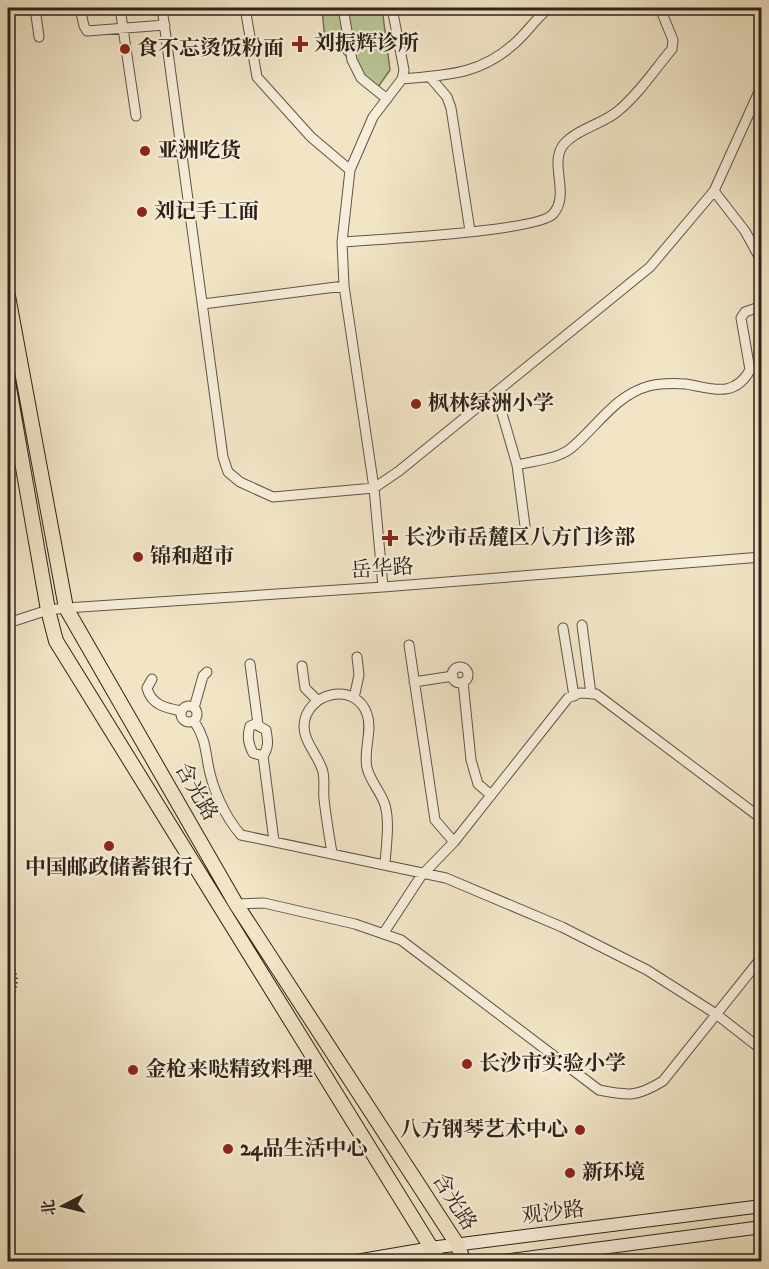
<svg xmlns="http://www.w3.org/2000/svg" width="769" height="1269" viewBox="0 0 769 1269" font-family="'IM FELL DW Pica','Noto Serif SC',serif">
<rect width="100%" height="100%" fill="#f1e5c6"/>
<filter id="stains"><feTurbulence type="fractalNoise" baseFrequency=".00333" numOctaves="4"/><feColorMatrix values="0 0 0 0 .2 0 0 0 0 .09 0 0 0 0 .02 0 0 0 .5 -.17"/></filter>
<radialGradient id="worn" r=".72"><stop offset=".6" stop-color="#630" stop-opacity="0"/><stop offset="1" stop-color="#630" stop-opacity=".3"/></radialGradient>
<path fill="#bac595" stroke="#747458" stroke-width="1.5" d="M322,8H382L390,70L376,90L324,31Z"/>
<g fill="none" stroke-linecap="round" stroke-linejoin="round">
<g stroke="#5f5446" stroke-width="11">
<path id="minor" d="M35,8L39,37
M80,8L84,26L87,31L165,25
M120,8L136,116
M162,8L223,457L228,472L240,482L273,497L374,488L399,471L650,267L714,191L762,85
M245,8L257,77L311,137L350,170
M343,8L352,60L361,78L387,99
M430,77L447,97L451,108L470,231
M402,79C447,75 479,75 514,44C527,33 536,18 549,8
M714,191L745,231L762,262
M342,242C373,240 539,231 553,214C571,194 548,163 564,144C577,129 603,124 618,111C639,94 655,69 672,49L673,40L660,8
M203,304L344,286
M496,393L517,465L525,526
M517,465C533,461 557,459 570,449C596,428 615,395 649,386C661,383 673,383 686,384C711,388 734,399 750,370L741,318L745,312L762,306
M383,587L374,488L344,286L342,242L350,170L373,117L402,79L404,70L392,8
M8,623L48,610L66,608L383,587L762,557
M582,625L591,694
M563,628L574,696
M409,645L435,820L454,842
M250,664L258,724
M302,666L305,688L317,700
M452 675a8 8 0 1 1 16 0a8 8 0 1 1-16 0Z
M152,679L147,688C151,705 166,708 181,711
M414,682L453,676
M463,682L471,760L478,784L491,795
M354,698L359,675L357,657
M181 714a8 8 0 1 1 16 0a8 8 0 1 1-16 0Z
M194,708L203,676L207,672
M194,721C204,736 205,746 208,764C212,788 225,817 241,835L446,878L562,927L647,970L716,1014L762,1050
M263,756L253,753C248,743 247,736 250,726L255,724L266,730C268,741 269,747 263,756L274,841
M332,853C329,835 326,817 324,799C323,790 325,781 323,772C319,756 304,743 304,726C305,693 355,680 367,714C373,731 363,750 367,768C370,781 381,792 385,805C390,823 386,846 385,864
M236,904L264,903L355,924L401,940L599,1090C629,1096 637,1097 663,1081L762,957
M383,934L421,876L454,842L568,698L580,693L596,694L762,819"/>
</g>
<g stroke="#2e231b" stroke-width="14">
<path id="secondary" d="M350,1262L438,1247L762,1206
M495,1262L762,1227"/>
</g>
<g stroke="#2e231b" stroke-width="16">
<path id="primary" d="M8,296L66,608L236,904L457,1244L464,1262
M8,382L48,610L56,641L440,1262"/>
</g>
<path stroke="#2e231b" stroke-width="2" stroke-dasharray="1.5 3" stroke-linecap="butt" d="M8,938L17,980L8,1036"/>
<use href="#minor" stroke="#f6eeda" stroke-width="9"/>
<use href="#secondary" stroke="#f6eeda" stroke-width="12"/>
<use href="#primary" stroke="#f1e5c6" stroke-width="14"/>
</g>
<g fill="#8f2418" stroke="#f6eeda" stroke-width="2">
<path d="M297 35h6v6h6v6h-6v6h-6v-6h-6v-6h6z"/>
<circle cx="125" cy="49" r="6"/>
<circle cx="145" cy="151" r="6"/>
<circle cx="142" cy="212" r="6"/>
<circle cx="416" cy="404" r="6"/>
<path d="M387 529h6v6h6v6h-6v6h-6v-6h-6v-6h6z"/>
<circle cx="138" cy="557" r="6"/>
<circle cx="109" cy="846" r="6"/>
<circle cx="467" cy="1064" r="6"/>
<circle cx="133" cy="1070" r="6"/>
<circle cx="580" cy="1130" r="6"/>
<circle cx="228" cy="1149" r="6"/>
<circle cx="570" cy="1173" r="6"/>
</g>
<g text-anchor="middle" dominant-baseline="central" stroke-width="4.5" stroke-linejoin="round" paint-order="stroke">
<g font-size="21" font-weight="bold" fill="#2e231b" stroke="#f6eeda" text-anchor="start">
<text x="314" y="44">刘振辉诊所</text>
<text x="137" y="49">食不忘烫饭粉面</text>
<text x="157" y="151">亚洲吃货</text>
<text x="154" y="212">刘记手工面</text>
<text x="428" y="404">枫林绿洲小学</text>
<text x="404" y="538">长沙市岳麓区八方门诊部</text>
<text x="150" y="557">锦和超市</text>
<text x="109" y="868" text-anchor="middle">中国邮政储蓄银行</text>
<text x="479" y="1064">长沙市实验小学</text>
<text x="145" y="1070">金枪来哒精致料理</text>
<text x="568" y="1130" text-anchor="end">八方钢琴艺术中心</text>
<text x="240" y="1149">24品生活中心</text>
<text x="582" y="1173">新环境</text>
</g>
<g font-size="21" fill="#2e231b" stroke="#f6eeda">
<text transform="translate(382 569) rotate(-4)">岳华路</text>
<text transform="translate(196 792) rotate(60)">含光路</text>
<text transform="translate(454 1202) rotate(58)">含光路</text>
<text transform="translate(553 1213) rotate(-7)">观沙路</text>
</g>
</g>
<rect width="769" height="1269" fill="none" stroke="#f1e5c6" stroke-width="30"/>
<rect x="9" y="9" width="751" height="1251" fill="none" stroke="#2e231b" stroke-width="3"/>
<rect x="15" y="15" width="739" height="1239" fill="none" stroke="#2e231b" stroke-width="1.5"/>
<g transform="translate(63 1206) rotate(263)" stroke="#f6eeda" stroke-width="4.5" paint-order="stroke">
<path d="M0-4.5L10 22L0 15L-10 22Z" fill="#2e231b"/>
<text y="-9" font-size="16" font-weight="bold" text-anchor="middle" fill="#2e231b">北</text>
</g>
<rect width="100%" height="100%" filter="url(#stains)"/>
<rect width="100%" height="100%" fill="url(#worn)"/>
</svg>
